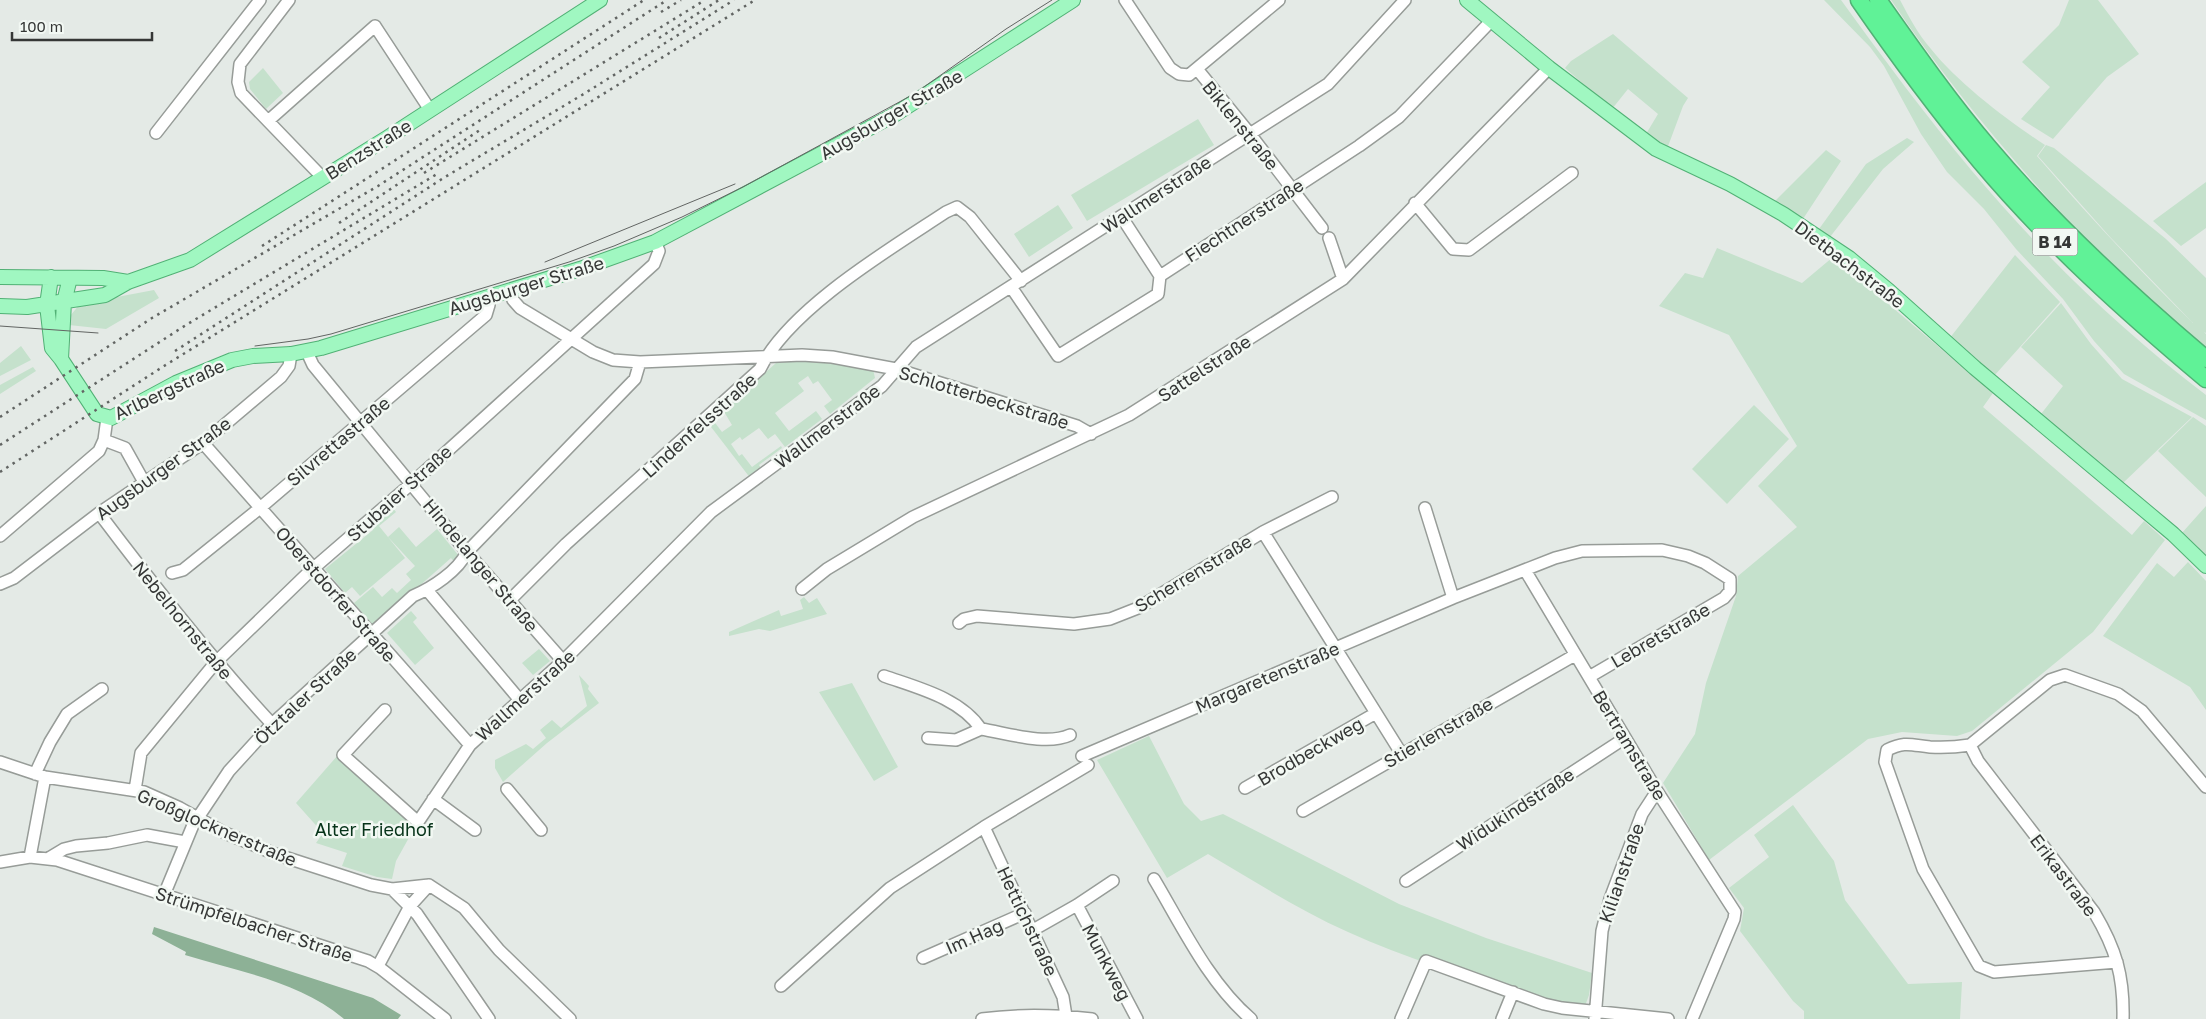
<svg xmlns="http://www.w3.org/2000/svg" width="2206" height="1019" viewBox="0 0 2206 1019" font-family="'Golos Text',sans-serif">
<rect width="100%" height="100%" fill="#e4eae6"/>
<path fill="#c5e1cc" d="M1824,0H1841C1883,58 1926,116 1972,171C2041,253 2120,330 2206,395V420L2124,374L2094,341L2063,299L2016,249L1984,209L1947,172L1921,134L1884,66L1870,47Z
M1891,0H1900C1909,17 1918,34 1931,49C1958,83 2008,121 2045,145L2037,156C2087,214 2138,269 2193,323L2110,237L2038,156L2046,145L2054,148L2166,239L2206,278V333L2204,332L2206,334V348C2167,315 2128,283 2093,246C2019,170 1951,88 1891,0Z
M2069,0H2098L2139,54L2107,77L2053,139L2021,119L2050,87L2022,62L2059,25Z
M1613,34L1688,98L1683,106L1667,149L1646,134L1658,114L1628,89L1612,109L1565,68L1571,61Z
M263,68L283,93L266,109L250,89L249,82Z
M1198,119L1214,145L1087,221L1071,195Z
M1907,138L1914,142L1883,169L1830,237L1819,229L1866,164Z
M1826,150L1841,161L1803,219L1774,202Z
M2206,182V228L2181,246L2153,221Z
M1058,205L1073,228L1029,257L1014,234Z
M1717,248L1802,283L1833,257L1993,393L1983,407L2132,535L2144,521L2165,540L2093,632L1972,731L1957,736L1902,732L1868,739L1709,860L1663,783L1695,734L1706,683L1736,596L1738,576L1797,527L1758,486L1797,446L1729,335L1659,306L1685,273L1703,278Z
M2015,255L2060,302L1994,376L1949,339Z
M154,290L159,298L106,329L69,325L70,316L80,304Z
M2061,303L2091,344L2122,379L2192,417L2123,483L2041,414L2063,386L2021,347Z
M21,346L31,360L0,376V363Z
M811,359L873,369L875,378L830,414L824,406L832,400L818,381L813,384L808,376L798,383L804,391L775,413L789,431L816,411L822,419L785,447L775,434L768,439L759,428L742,440L740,437L731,444L739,456L742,454L752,467L781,446L782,448L759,465L762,470L751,479L708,423L713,420L722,432L732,425L723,410L776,363Z
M33,367L36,371L0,394V385Z
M1754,405L1789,439L1727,504L1692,469Z
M2193,417L2206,426V497L2158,451Z
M2206,506V558L2181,534Z
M392,507L396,512L379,526L405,558L360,596L352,587L345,593L325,569L373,530L370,526Z
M399,527L416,547L437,529L463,561L457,565L451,558L374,626L354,603L373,587L382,597L392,588L397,593L411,580L406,574L415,566L388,537Z
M2188,562L2206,581V710L2190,687L2103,636L2157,563L2174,577Z
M804,597L809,603L817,598L827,614L770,631L759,629L729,636V632L779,610L781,616L803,609L800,600Z
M411,611L417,618L413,622L434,648L415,665L387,633Z
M539,649L550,661L533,675L522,663Z
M579,675L589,686L588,689L599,703L547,743L503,782L495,768V760L526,744L533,749L546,738L540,730L552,720L561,728L587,706Z
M852,683L898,767L874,781L819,692Z
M1149,736L1184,804L1201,821L1223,814L1399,904L1486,938L1592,973L1589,995L1585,1006L1562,1008C1490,984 1417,963 1348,932C1299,910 1254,881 1208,854L1167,878L1097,760Z
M338,755L416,825L396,861L392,879L377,877L342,866L347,853L316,843L328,826L322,832L296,803Z
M1793,805L1834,861L1845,900L1908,984L1962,982L1960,1019H1804V1011L1793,1001L1740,931L1744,908L1729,888L1769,857L1754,835Z"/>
<path fill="#8db196" d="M154,927L373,998L401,1015L398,1019H344C301,982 237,971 185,955L186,952L152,934Z"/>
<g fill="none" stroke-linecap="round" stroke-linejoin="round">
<g stroke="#979c98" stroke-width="14">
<path id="minor" d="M289,0L240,64L238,82L241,93L323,178
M1125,0L1170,68L1179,74L1189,75L1279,0
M1197,69L1250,134L1322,228
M268,121L375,26L430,110
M156,133L260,0
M1415,203L1453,249L1469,250L1572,173
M1121,216L1160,276
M1329,238L1343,279
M1011,287L1058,356L1158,294L1160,276L1359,146L1399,117L1492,20
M510,290L513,300L520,308L593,352L613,360L640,362L802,355L832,357L896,369L1077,426L1091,434
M307,352L313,365L467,552L563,661
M104,440L125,448L144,482
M203,443L470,745
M1425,508L1453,598
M99,513C154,586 210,657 272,724
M1263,532L1401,753
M0,536L99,451L104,440L107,418
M1525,570L1657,791L1735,912L1734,919L1692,1019
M172,573L183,570L260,508L486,315L489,305L487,297
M0,584L14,578L99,513L203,443L281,377L289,366L291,354
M802,589L827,569L913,517L1129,415L1343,279L1549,68
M427,590L519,699
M510,600L566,544L760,369C789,309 890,249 946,212L957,207L970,217L1021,281
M959,623L964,619L977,616L1074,624L1110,619L1138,608L1263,532L1332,497
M884,676C918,688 960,698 981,729C1007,733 1046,746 1070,735
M385,710L343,755L418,822L470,745L563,661L711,512L882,386L916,347L1328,84L1405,0
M928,738L956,740L981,729
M1970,745C1957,747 1944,748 1930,747C1911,745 1905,741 1887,750L1885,762L1923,869L1979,966L1994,972L2117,962
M1970,745L1978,761L2094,912C2116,949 2124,976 2123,1019
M1970,745L2050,680L2065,675L2118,694L2142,711L2206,787
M1082,756L1453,598L1555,558L1582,551L1662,550L1688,556L1705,563L1730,579V591L1724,598L1589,677
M0,762L45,777L144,792L180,808L225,833L275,854L371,885L392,889L429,885
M35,774L50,742L67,714L102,689
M1245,788L1376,713
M507,789L541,830
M135,790L141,753L216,662L308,573L412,483L654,264L659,251L655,242
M433,799L475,830
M1303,811L1575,655
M984,827L1063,997L1066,1016
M30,857L45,777
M49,858L64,849L76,846L108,843L147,835L185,842
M0,862L30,857L57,860L368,961L380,968L445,1019
M1154,879C1182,926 1208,982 1251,1019
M1406,881L1625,738
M429,885L464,908L499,950L570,1019
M392,889L417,914L489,1019
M164,895L193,825L229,771L272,724L413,596C432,588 458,571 467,552L635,379L640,362
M1077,905L1137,1019
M1033,930L1077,905L1113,881
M923,958L1025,913
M378,966L410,906L429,885
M781,986L890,888L984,827L1088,765
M982,1019C1018,1014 1056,1015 1092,1019
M1401,1019L1426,961L1544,1004L1562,1008L1668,1019
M1502,1019L1513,992
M1595,1019L1602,931L1610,899L1642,814L1657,791"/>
</g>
<g stroke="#51b175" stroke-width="16">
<path id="major" d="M1467,0L1549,68L1656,149L1730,184L1783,214L1849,258L1889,291L1975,368L2173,534L2206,566
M0,277L103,278L128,282
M51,277L47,305L52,348L61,359L97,414L111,418L176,383L232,360L253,356L291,354L321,348L580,269L655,242L894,115L1073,0
M0,306L27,307L105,295L128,282L190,260L387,138L600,0
M61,359L64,302L70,278"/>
</g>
<g stroke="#51b175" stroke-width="19">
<path id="highway" d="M1859,0C1897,55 1937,109 1980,161C2047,241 2126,312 2206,379
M1878,0C1914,51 1949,101 1989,148C2054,225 2129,294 2206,359"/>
</g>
<use href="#minor" stroke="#fff" stroke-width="11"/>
<use href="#major" stroke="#a0f7c1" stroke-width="14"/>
<use href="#highway" stroke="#60f297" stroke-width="16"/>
<path stroke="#626563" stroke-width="1" d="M545,262L735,184
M0,326L98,333
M255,346L308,339L331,334L569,262L614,246L682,217L743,187L914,94L1006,29L1052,0"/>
<path stroke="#626563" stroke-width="2.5" stroke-dasharray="2.5 5" stroke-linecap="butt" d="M661,12L681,0
M659,38L719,0
M424,173L705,0
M339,223L483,128
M262,246L644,0
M175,351L445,177L582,95L734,0
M0,417L152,318L378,186L667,0
M0,445L186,325L437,174
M0,472L164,366L755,0"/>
</g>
<g text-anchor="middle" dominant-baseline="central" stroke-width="5" stroke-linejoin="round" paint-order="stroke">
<rect fill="#f2f8f3" stroke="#6e716f" stroke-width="1" x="2032.5" y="228.5" width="45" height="27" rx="4"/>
<g font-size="16" font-weight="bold" fill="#353736">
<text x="2055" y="242">B 14</text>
</g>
<g font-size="18" fill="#353736" stroke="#f2f8f3">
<text transform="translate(891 114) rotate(-30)">Augsburger Straße</text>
<text transform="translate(1241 125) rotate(51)">Biklenstraße</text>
<text transform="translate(368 149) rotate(-32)">Benzstraße</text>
<text transform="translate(1156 194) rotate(-33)">Wallmerstraße</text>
<text transform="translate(1244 220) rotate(-33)">Fiechtnerstraße</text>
<text transform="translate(1850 264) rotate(37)">Dietbachstraße</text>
<text transform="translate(526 285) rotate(-17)">Augsburger Straße</text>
<text transform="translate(1204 368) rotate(-33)">Sattelstraße</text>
<text transform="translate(169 389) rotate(-25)">Arlbergstraße</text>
<text transform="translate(984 397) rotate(17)">Schlotterbeckstraße</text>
<text transform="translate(699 425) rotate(-42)">Lindenfelsstraße</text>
<text transform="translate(827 426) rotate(-37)">Wallmerstraße</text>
<text transform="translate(338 441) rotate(-40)">Silvrettastraße</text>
<text transform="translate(163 468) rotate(-36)">Augsburger Straße</text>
<text transform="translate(399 493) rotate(-42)">Stubaier Straße</text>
<text transform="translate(481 565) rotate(50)">Hindelanger Straße</text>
<text transform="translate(1193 573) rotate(-31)">Scherrenstraße</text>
<text transform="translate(336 594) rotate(49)">Oberstdorfer Straße</text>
<text transform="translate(183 620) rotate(51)">Nebelhornstraße</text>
<text transform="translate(1660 635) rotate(-30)">Lebretstraße</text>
<text transform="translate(1267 677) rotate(-23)">Margaretenstraße</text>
<text transform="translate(525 695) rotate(-42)">Wallmerstraße</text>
<text transform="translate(305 696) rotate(-43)">Ötztaler Straße</text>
<text transform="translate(1438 732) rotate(-30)">Stierlenstraße</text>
<text transform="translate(1630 745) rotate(59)">Bertramstraße</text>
<text transform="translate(1310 751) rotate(-30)">Brodbeckweg</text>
<text transform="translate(1515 809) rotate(-33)">Widukindstraße</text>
<text transform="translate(217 827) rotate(23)">Großglocknerstraße</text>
<text transform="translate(1621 873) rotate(-71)">Kilianstraße</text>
<text transform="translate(2064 875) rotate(53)">Erikastraße</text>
<text transform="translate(1028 921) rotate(65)">Hettichstraße</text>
<text transform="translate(254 924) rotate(18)">Strümpfelbacher Straße</text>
<text transform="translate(974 936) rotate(-24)">Im Hag</text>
<text transform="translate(1107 962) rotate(62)">Munkweg</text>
</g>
<g font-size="18" fill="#063319" stroke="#f2f8f3">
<text x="374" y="829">Alter Friedhof</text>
</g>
</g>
<path d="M12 32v8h140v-8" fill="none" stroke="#353736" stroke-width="2.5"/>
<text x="20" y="32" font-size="15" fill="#353736" stroke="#f2f8f3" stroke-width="4" paint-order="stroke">100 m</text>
</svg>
